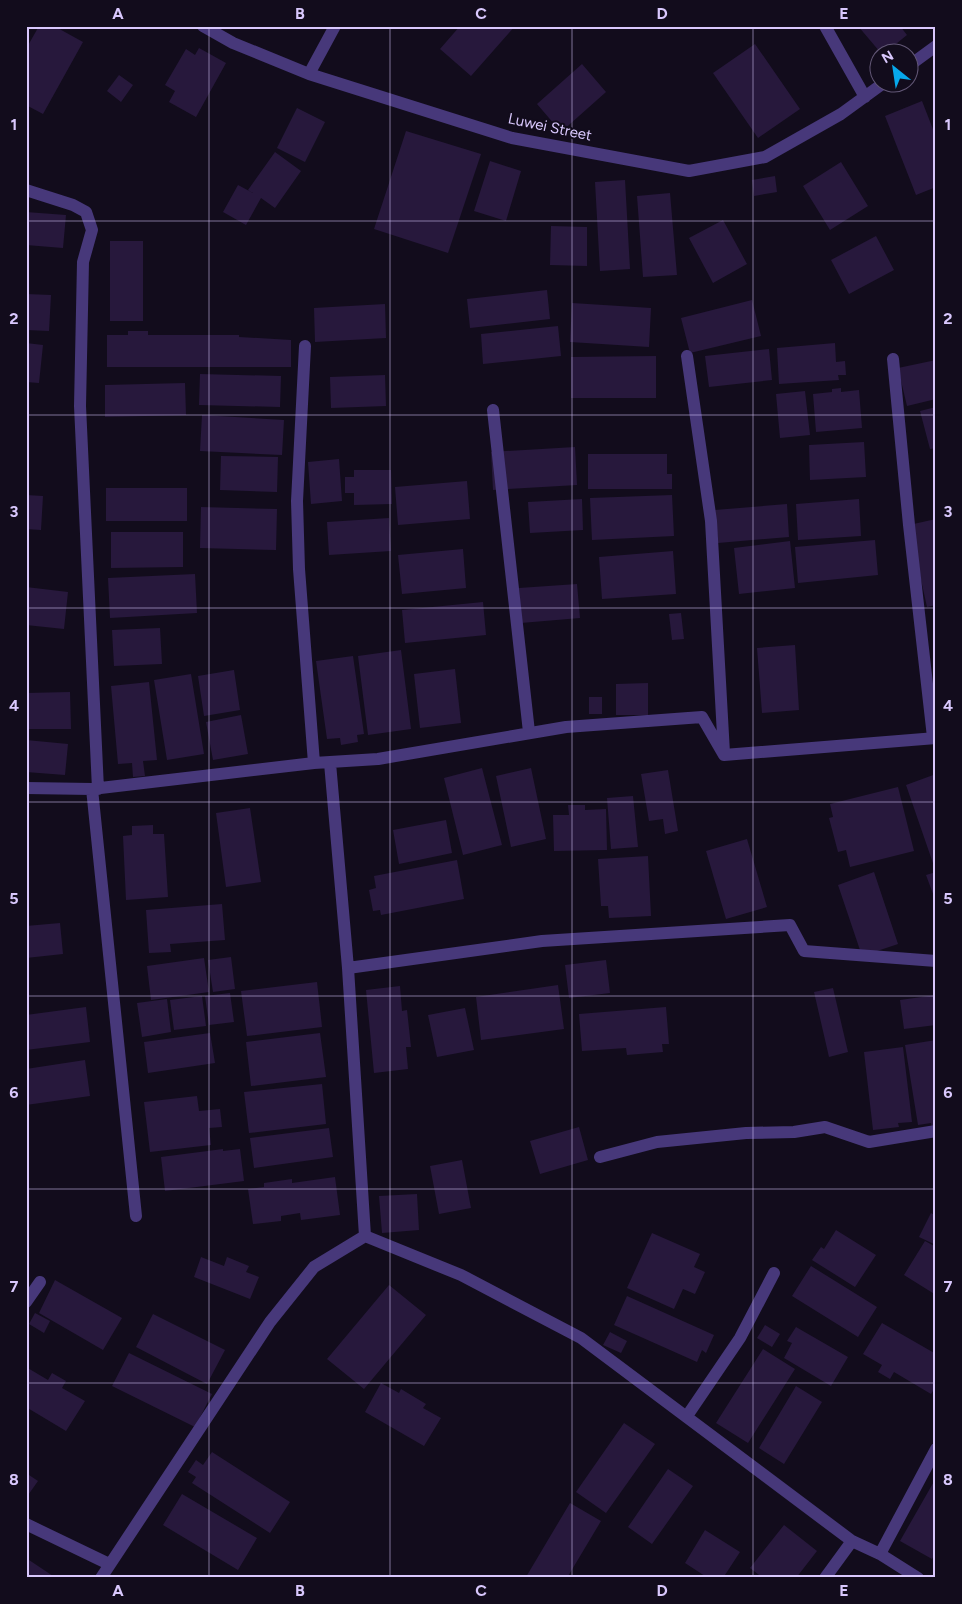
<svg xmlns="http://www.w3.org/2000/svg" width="962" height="1604" viewBox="0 0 962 1604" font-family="Figtree,sans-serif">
<rect width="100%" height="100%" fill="#120c1c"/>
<path fill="#27183c" d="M39,26H54L83,42L43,114L26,105V49Z
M460,26H515L471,76L440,49Z
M858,26H900L907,35L886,52H880Z
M755,44L800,109L758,138L713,73Z
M199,48L226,63L196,117L169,102L175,91L165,85L186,49L195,55Z
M582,64L606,92L561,132L537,104Z
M119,75L133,85L121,102L107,91Z
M922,101L936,137V187L916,195L885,116Z
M297,108L325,122L305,162L277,148Z
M406,131L481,154L448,253L374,229Z
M275,152L301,171L275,208L261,198L246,225L223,212L238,185L253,193L248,190Z
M490,161L521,171L506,221L474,211Z
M841,162L868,206L830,230L803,186Z
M775,176L777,192L754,196L752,180Z
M625,180L630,269L600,271L595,182Z
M670,193L677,275L643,277L637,196Z
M26,212L66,215L63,248L26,245Z
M723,220L747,264L713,283L689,238Z
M551,226L587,227V266L550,265Z
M876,236L894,270L849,294L831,260Z
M110,241H143V321H110Z
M547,290L550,319L470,328L467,299Z
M26,294L51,295L49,331L26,330Z
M752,300L761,336L690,353L681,318Z
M572,303L651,308L649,347L570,342Z
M385,304L386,338L315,342L314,308Z
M558,326L561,356L483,364L481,334Z
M128,331H148V335H239V337L291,340V367H107V335H128Z
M26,343L43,345L39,383L26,382Z
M835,343L836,362L845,361L846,375H838L839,380L779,384L777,348Z
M769,349L772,380L709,387L705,356Z
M656,356V398H571V357Z
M936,360V399L907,406L898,368Z
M200,374L281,376L280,407L199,405Z
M385,375L386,406L331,408L330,377Z
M185,383L186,415L105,417V385Z
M841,388V392L859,390L862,428L816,432L813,394L832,392V389Z
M805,391L810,435L780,438L776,394Z
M936,407V448L930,449L920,411Z
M202,415L284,420L282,455L200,451Z
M864,442L866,477L810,480L809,445Z
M575,447L577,485L493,490L491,452Z
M588,454H667V474H672V489H588Z
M221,456L278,457L277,492L220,490Z
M339,459L342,501L311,504L308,462Z
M354,470H391L392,504L354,505V493H345V477H354Z
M467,481L470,519L398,525L395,487Z
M106,488H187V521H106Z
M26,495L43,496L41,530L26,529Z
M672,495L674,536L592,540L590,498Z
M582,499L583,530L530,533L528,502Z
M859,499L861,536L798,540L796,504Z
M787,504L789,537L718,543L715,510Z
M201,507L277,509L276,550L200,548Z
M389,518L391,551L329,555L327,522Z
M936,519V605L927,607L909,525Z
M111,532H183V567L111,568Z
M875,540L878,575L798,583L795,547Z
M790,541L795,588L739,594L734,548Z
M463,549L466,588L402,594L398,555Z
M673,551L676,594L602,599L599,557Z
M195,574L197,613L110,618L108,578Z
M577,584L580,618L521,623L519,588Z
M26,587L68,592L64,629L26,625Z
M483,602L486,635L405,643L402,610Z
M681,613L684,639L672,640L669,614Z
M160,628L162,664L114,666L112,630Z
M795,645L799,710L762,713L757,648Z
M401,650L411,729L368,735L358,656Z
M353,656L364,734L357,735L358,742L341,745L340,738L327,739L316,661Z
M455,669L461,723L420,728L414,674Z
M234,670L240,710L204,716L198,676Z
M191,674L204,754L167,760L154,680Z
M149,682L157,760L143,761L145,776L133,777L132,763L118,764L111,686Z
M648,683V715H616V684Z
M70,692L71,729H26V693Z
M589,697H602V714H589Z
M241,715L248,754L213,760L206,722Z
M26,740L68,744L65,775L26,772Z
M482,768L502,845L463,855L444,778Z
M531,768L546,839L511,847L496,776Z
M668,770L678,831L665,834L663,819L649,821L641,774Z
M936,774V868L935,869L906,785Z
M898,787L914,851L850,867L846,850L838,852L829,818L833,817L830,804Z
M633,796L638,847L611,849L607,798Z
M568,805H585V810L606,809L607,850L554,851L553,815H569Z
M250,808L261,882L226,887L216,813Z
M446,820L452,853L399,864L393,830Z
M153,825V834H164L168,897L126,900L123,836L132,835V826Z
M747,839L767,907L726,919L706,851Z
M648,856L651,916L609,918L608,906H601L598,859Z
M457,860L464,899L381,915L380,910L373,911L369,890L376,888L374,876Z
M26,864H28V880H26Z
M874,872L898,944L862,956L838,885Z
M936,872V902L926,875Z
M222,904L225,940L170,944L171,952L149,953L146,910Z
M60,923L63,954L26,958V926Z
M231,957L235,989L213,992L208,960Z
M204,958L209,992L151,1000L147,966Z
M606,960L610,993L569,998L565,965Z
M317,982L322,1027L247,1036L241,991Z
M558,985L564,1029L481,1040L476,997Z
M400,986L402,1011L407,1010L411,1047H406L408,1069L374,1073L366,990Z
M833,988L848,1052L829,1057L814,992Z
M230,993L234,1022L209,1025L205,996Z
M936,995V1025L904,1029L900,1000Z
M202,996L206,1026L174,1030L170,1000Z
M167,999L171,1032L142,1037L137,1003Z
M86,1007L90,1042L26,1050V1015Z
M666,1007L669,1044H662L663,1052L627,1055L626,1048L582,1051L579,1014Z
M465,1008L474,1050L437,1057L428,1015Z
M210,1033L215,1063L148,1073L144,1042Z
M320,1033L326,1077L251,1086L246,1042Z
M936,1040V1127L932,1128L931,1123L918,1125L905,1045Z
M903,1047L912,1122L898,1123L899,1127L873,1130L864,1052Z
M85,1060L90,1096L26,1105V1069Z
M322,1084L326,1124L249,1133L244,1092Z
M197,1096L199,1111L220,1109L222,1127L209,1128L211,1145L150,1152L144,1102Z
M579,1127L588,1160L540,1174L530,1141Z
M329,1128L333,1157L254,1168L250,1138Z
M223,1149V1151L240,1149L244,1181L165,1191L161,1157Z
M462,1160L471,1208L439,1214L430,1166Z
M335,1177L340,1215L301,1220L300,1213L281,1216V1221L253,1224L248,1189L264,1187V1183L292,1179V1183Z
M417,1194L419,1230L382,1233L379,1196Z
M931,1213L936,1216V1245L919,1237Z
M836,1230L876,1255L855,1287L812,1260L821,1247L824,1249Z
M652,1233L700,1254L694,1267L705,1272L695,1294L683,1289L674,1309L627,1288Z
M925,1241L936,1247V1295L904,1275Z
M201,1257L224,1266L227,1257L249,1266L246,1272L259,1277L250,1299L194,1277Z
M811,1266L877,1307L858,1337L792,1296Z
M55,1280L122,1318L103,1350L39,1313Z
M389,1285L426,1315L364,1389L327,1359Z
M627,1296L714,1335L706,1353L702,1350L697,1362L614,1325Z
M35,1313L50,1321L44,1333L29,1324Z
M153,1314L225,1350L207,1384L136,1347Z
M882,1323L936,1354V1391L934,1389L931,1394L894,1372L890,1379L878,1372L882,1365L863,1354Z
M765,1325L780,1334L772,1347L757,1338Z
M796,1327L848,1357L831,1386L784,1358L792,1343L787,1341Z
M610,1332L627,1341L621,1353L603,1345Z
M763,1349L795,1369L748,1443L716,1423Z
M129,1353L212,1394L195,1427L112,1386Z
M26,1367L48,1380L52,1373L66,1381L62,1388L85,1401L66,1431L26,1407Z
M381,1383L399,1393L401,1389L426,1404L423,1408L441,1418L424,1446L365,1412Z
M796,1386L822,1402L784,1464L759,1448Z
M624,1423L655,1444L606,1513L576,1492Z
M212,1452L290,1502L270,1533L192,1483L196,1477L188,1472L196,1460L203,1465Z
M668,1469L693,1486L652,1544L628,1527Z
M26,1473L38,1481L26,1498Z
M936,1478V1552L932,1559L900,1541Z
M182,1494L257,1538L238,1570L163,1525Z
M570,1503L601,1521L567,1578H527L526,1577Z
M784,1525L817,1551L796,1578H763L750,1568Z
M705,1530L740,1552L723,1578H708L685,1563Z
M26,1558L56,1578H26Z"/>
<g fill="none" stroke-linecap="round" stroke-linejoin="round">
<path stroke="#47387a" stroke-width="12" d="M203,26L233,43L309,74L512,138L689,171L765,157L841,114L885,82
M825,26L865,97
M910,65L936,46
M309,74L335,26
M26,190L73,205L86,212L92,230L83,262L80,406L98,789
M305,346L297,501L299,569L314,763
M687,356L711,521L724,753
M893,359L909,525L933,737
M493,410L529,732
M330,763L348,968L365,1236
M26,788L92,789L314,763L378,759L566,727L702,717L724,755L936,738
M92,789L136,1216
M348,968L542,941L790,925L804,951L936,961
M600,1157L657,1142L746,1133L794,1132L825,1127L869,1142L936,1131
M26,1302L40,1282
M687,1416L740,1338L774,1273
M26,1524L109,1564
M880,1554L936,1449
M101,1578L270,1322L314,1267L365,1236L461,1275L581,1338L852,1541L880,1554L918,1578
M825,1578L852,1541"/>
</g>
<path fill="none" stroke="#d9c8fd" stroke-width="1" stroke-opacity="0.55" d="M209,26V1578M390,26V1578M572,26V1578M753,26V1578M26,221H936M26,415H936M26,608H936M26,802H936M26,996H936M26,1189H936M26,1383H936"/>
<g text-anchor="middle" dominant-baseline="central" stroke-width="4" stroke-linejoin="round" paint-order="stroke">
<g font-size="15" fill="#d9c8fd" stroke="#120c1c">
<text transform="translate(550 127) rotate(12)">Luwei Street</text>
</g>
</g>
<rect width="962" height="1604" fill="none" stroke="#120c1c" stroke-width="55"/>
<g transform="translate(894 68) rotate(330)"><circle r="24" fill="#120c1c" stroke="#625776"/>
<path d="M0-4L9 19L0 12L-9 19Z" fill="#07a8eb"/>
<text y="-8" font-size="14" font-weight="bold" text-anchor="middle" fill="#d9c8fd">N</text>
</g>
<rect x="28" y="28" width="906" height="1548" fill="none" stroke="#d9c8fd" stroke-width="2"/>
<g font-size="16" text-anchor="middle" font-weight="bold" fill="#d9c8fd">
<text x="118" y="19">A</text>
<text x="300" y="19">B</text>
<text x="481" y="19">C</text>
<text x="662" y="19">D</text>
<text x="844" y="19">E</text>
<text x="14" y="130">1</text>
<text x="948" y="130">1</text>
<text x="14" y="324">2</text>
<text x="948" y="324">2</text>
<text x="14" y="517">3</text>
<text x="948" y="517">3</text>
<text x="14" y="711">4</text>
<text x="948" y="711">4</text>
<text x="14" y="904">5</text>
<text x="948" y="904">5</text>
<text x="14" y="1098">6</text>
<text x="948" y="1098">6</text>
<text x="14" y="1292">7</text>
<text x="948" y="1292">7</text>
<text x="14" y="1485">8</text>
<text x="948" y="1485">8</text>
<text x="118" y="1596">A</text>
<text x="300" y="1596">B</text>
<text x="481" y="1596">C</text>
<text x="662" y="1596">D</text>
<text x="844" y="1596">E</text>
</g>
</svg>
